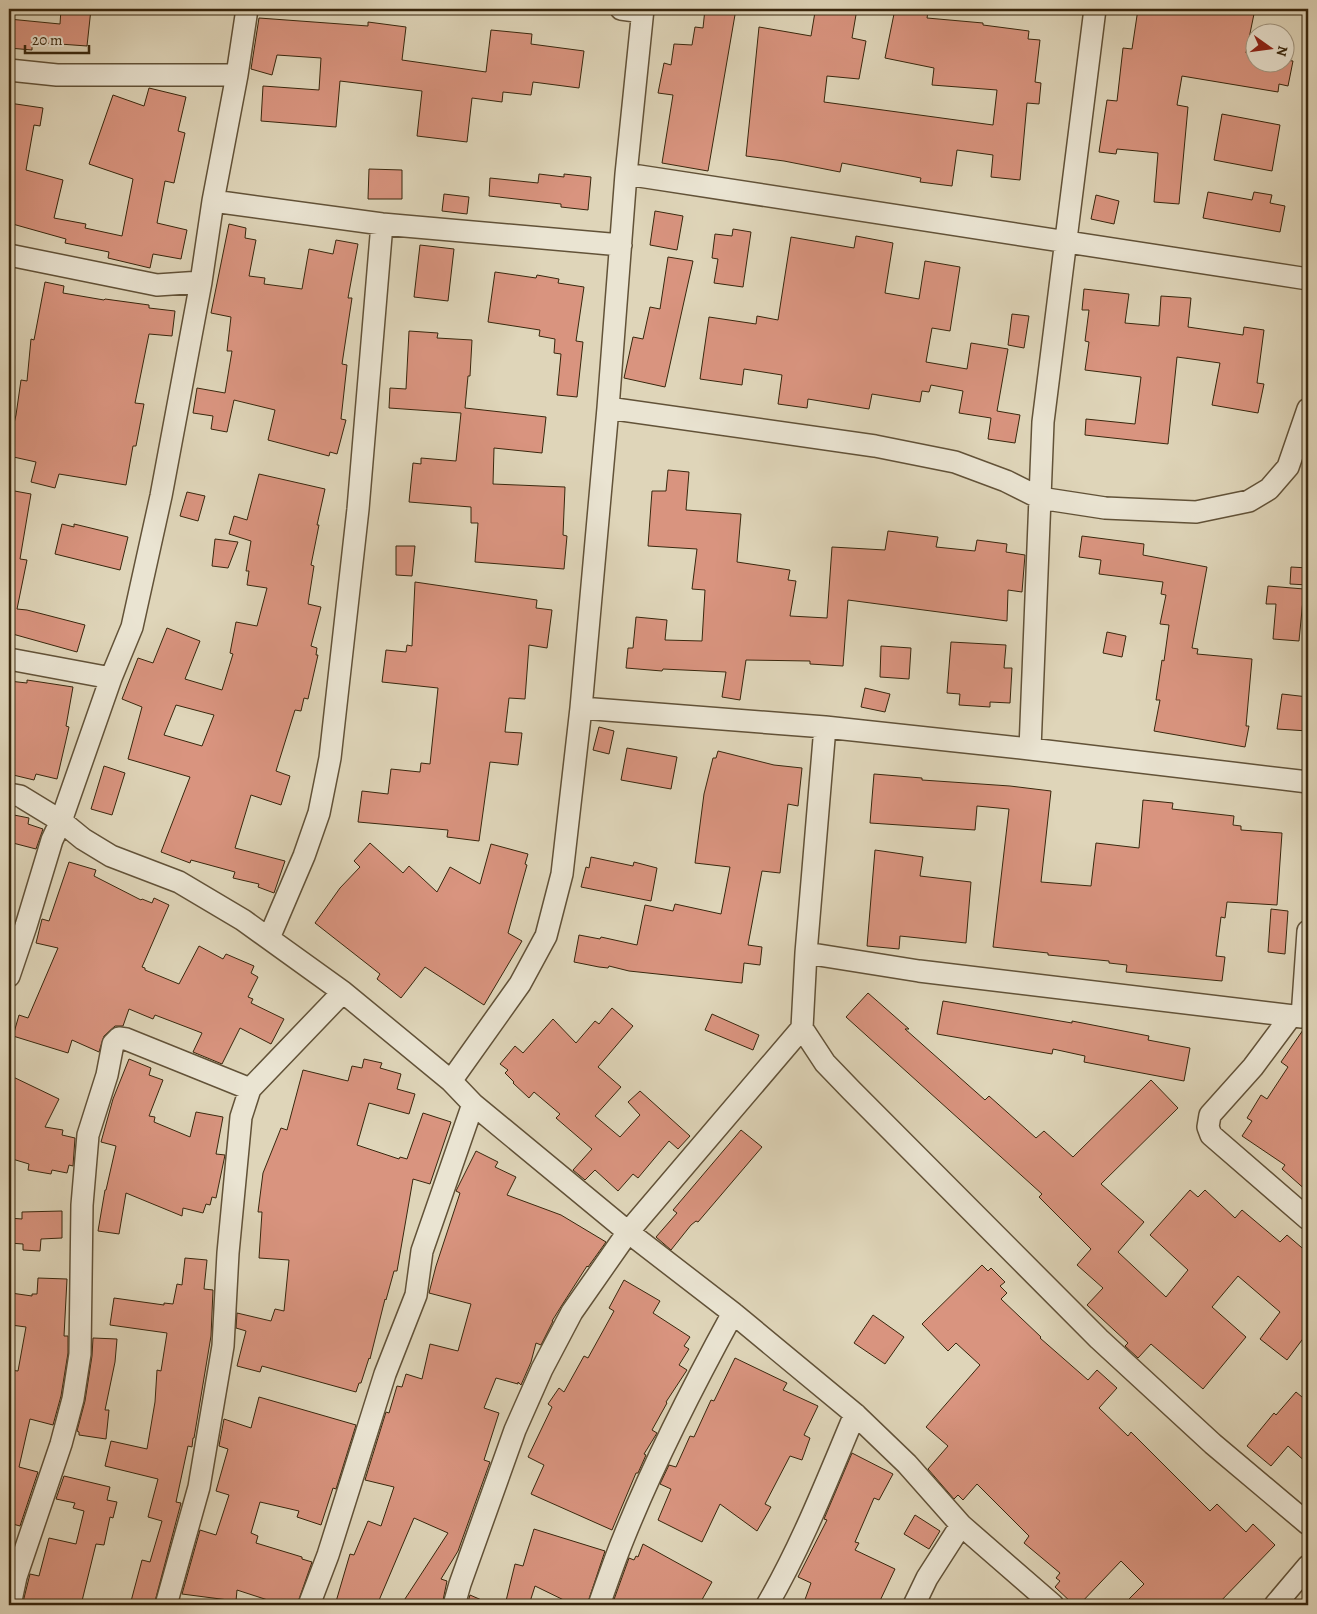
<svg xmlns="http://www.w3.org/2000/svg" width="1317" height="1614" viewBox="0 0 1317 1614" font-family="Alegreya,serif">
<rect width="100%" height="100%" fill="#dfd5b9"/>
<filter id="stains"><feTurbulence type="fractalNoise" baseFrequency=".004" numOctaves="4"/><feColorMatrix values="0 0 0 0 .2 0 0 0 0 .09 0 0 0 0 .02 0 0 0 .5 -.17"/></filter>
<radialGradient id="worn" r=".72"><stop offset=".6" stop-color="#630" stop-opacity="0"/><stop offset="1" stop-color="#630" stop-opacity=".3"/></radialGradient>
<path fill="#d9947f" stroke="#39270d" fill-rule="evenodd" d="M61,9H91L87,46L32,42V50L9,48V19L60,24Z
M705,9H736L708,171L662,163L673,95L658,93L664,63L671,65L674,44L692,45L695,27L703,28Z
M822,9H857L852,38L866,41L859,79L827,76L824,102L993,125L997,90L932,85L934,68L885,58L895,9H911L928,12L927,18L983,23V25L1029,31L1028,39L1040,40L1035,82L1041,83L1039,104L1027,103L1020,180L991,177L993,155L957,150L952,186L920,182L921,178L842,163L840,172L784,161L746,156L759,27L811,36L815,12L821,13Z
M1138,9H1255L1246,53L1254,55V62H1284V60L1293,61L1288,86L1279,84L1278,92L1182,76L1177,105L1188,107L1179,204L1154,202L1158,153L1117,149L1116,154L1099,152L1107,100L1117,101L1123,48L1132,49Z
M259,18L368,26V22L406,27L402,60L486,72L491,30L532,34L531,44L584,51L579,88L533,82L531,95L503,92L502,102L472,98L467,142L417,136L422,91L340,81L336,127L261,121L263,86L319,90L321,58L277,55L272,75L251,69Z
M149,88L186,97L178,131L185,133L174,183L165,181L157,223L187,230L181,259L153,254L150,268L108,258L109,252L65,243L66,239L9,223V103L43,108L40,126L34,125L26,170L63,180L54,218L86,224L85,228L122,236L133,179L89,164L113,95L144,106Z
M1222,114L1280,125L1272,171L1214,160Z
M369,169L402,170V199H368Z
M539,174L564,177V174L591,177L588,210L561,207V204L489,196L490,178L538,183Z
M1208,192L1252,200L1254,192L1272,195L1270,203L1285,206L1280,232L1203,218Z
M444,194L469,197L467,214L442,211Z
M1096,195L1119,201L1114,224L1091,219Z
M655,211L683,216L677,250L650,245Z
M229,224L246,228L245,238L256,240L249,276L265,278L264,284L302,289L309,249L333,254L336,240L358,244L348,298H352L342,364L347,365L341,419L346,420L337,454L330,452L329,456L268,440L275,410L234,400L227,432L211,429L213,416L193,413L197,388L225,393L232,351H227L231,317L211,313Z
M733,229L751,232L743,287L714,283L718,259L712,258L715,234L732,236Z
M856,236L893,243L885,293L919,299L925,261L960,267L950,331L932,328L926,362L967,369L971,343L1008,349L997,411L1020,415L1015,443L988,439L991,418L959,413L963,391L931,385L929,392L922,391L920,402L872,394L869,409L808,399L807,408L778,404L782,375L744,369L742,385L700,379L709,317L756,324L757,316L778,320L791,237L854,248Z
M420,245L454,249L448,301L414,297Z
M668,257L693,261L665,387L624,378L633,337L643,339L650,307L660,309Z
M495,272L536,278L537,275L559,279L558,283L584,287L576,341L583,342L577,397L557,395L561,354L554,353L555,339L539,336L540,330L488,322Z
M45,282L64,286L63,293L104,300L105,299L149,305V308L175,311L172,336L149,334L135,403L144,404L136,446H133L126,485L59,474L55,488L31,482L36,462L9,456V444L16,415L21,380L27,381L31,339L34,340Z
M1084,289L1129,294L1125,323L1159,326L1161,296L1191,298L1188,327L1243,335L1244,327L1264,330L1257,383L1264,384L1258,413L1212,405L1220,363L1177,357L1168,444L1085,435L1086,419L1135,424L1141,377L1085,370L1089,342L1085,341L1089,310H1082Z
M1012,314L1029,316L1024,348L1008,345Z
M409,331L438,333L437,338L472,340L470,376H468L465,408L546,417L542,453L494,448L493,484L565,487L563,535L567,536L564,569L475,562L478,523H471V507L409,502L413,463L421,464V458L456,461L461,413L389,408L390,388L406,389Z
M668,470L689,472L686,510L741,514L737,562L790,570L788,580L796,581L790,616L827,618L832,547L885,550L888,531L938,537L936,547L975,551L977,540L1007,544L1006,552L1025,555L1022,592L1008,590L1007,621L848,600L843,666L810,664V661L746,660L740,700L722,697L726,672L663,669L662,671L626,668L628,648H633L636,617L667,620L665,640L702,641L705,590L692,589L697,549L648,546L652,491H666Z
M259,474L325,489L317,525H319L311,565L314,566L308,604L321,607L311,646L317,648L316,655H318L308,699L304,698L301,711L295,710L276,771L290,776L281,805L251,795L235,848L285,861L274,893L258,887L259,884L233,878L235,872L191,860L190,863L161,852L190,777L128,759L142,707L122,699L138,658L153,663L167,628L200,641L185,679L222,690L233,654L230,653L236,622L257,626L267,588L247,585L249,571H246L251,541L229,534L234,516L247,520ZM176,705L214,715L202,746L164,735Z
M9,490L31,494L20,559L27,560L17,609L27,610L85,625L77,652L9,633Z
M187,492L205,496L198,521L180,516Z
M62,524L74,527V524L128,537L120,570L55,554Z
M1082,536L1144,544L1143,555L1207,567L1192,648L1198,649L1197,654L1252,659L1246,726H1249L1245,747L1154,731L1160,700H1156L1162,660L1164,661L1169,625L1160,624L1166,595L1161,594L1163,582L1099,574L1101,560L1079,557Z
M215,539L238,542L228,568L212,566Z
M396,546H415L412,576L396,575Z
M1291,567L1308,568V585L1290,584Z
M415,582L537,600L536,608L552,610L547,648L529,645L525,699L509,698L505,732L522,733L518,765L490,762L479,841L447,837L448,830L358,822L362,791L388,794L391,769L420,772L421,763L430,764L438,688L382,682L386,650L406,652L407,645L412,646Z
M1268,586L1304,589L1299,641L1273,639L1276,604H1266Z
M1107,632L1126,636L1122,657L1103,653Z
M951,642L1006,645L1004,668H1012L1010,703L990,702V707L959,705L960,694L947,693Z
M881,646L911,648L909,679L880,677Z
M27,680L73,687L66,726L69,727L57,779L36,774L34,780L9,774V681L27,683Z
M865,688L890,694L885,712L861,707Z
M1282,694L1308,697V731L1277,729Z
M599,727L614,731L609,754L593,750Z
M627,748L677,757L671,789L621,780Z
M718,751L774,765L802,768L798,806L788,804L780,873L762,871L748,945L762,947L760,965L744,963L742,983L629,971L609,966L608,968L599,967L574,962L579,935L600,939L601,937L637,945L645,905L673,911L675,904L721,914L730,867L695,863L704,794L713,758H716Z
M104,766L125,773L112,815L91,809Z
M874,774L922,778V780L1010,786L1051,791L1041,882L1091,886L1096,843L1139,848L1143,800L1173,803L1172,809L1234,816L1233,825L1241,826V830L1282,833L1277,905L1227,902L1225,918L1221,917L1216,956L1225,957L1222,981L1126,972L1127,965L1109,963V961L1048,955V953L993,947L1009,809L977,806L975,830L870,823Z
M9,814L29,818L28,824L43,829L36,849L9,842Z
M370,843L403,873L409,866L437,892L450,867L480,884L491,844L528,854L525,864L527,865L508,933L522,941L484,1005L425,967L401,998L377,979L380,974L315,923L340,888L360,867L354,861Z
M875,850L923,857L920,876L971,882L966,943L900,936L899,949L867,946Z
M591,857L633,866L634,862L657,868L651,901L581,887L586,867L589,868Z
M69,862L96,870L94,876L141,900L142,899L152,903L154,898L169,905L142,967L145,968V970L179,984L199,946L223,959L226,954L254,966L251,973L258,977L248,997L253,999L251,1003L284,1019L271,1044L240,1028L222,1064L193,1052L202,1033L155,1015L153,1019L129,1009L123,1026H115L104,1036L99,1052L72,1040L68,1053L13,1036L19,1015L28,1018L58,948L36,943L42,919L49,921Z
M1271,909L1288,911L1285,954L1268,952Z
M868,993L909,1029H905L985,1100L989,1096L1036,1138L1044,1131L1073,1157L1151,1080L1178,1108L1101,1184L1144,1222L1118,1252L1166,1297L1188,1270L1150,1235L1190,1190L1198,1197L1205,1190L1235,1218L1242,1210L1280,1242L1287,1235L1308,1253V1332L1287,1360L1260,1339L1280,1312L1238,1276L1212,1307L1246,1337L1203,1389L1151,1344L1138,1358L1125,1346L1128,1343L1087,1305L1103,1288L1077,1265L1091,1249L1039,1197L1042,1194L846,1017Z
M943,1001L1072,1023V1021L1149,1036L1148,1040L1190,1048L1184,1081L1084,1062L1085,1056L1053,1049L1052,1054L937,1034Z
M612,1008L633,1026L598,1067L621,1087L595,1116L620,1137L640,1115L628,1102L640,1091L690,1136L678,1149L669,1141L638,1178L633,1174L618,1191L595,1170L585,1180L573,1170L592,1149L556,1118L560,1114L534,1092L529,1098L513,1083L514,1082L505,1073L508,1070L500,1064L515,1046L523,1053L553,1019L576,1043L595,1021L599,1024Z
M712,1014L759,1035L753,1050L705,1030Z
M1308,1030V1029V1192L1282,1169L1285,1165L1242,1136L1252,1121L1247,1118L1261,1095L1267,1099L1288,1067L1281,1062L1303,1030Z
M129,1059L151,1068L149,1075L163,1080L149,1116L155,1117L154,1122L190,1137L196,1112L223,1117L216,1154L225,1155L216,1198L212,1197L210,1205L206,1204L203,1213L183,1208L182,1216L126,1193L119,1234L98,1231L105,1190H106L116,1146L101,1142L113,1099Z
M364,1059L382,1063L380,1068L401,1074L397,1089L415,1094L409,1114L369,1103L357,1145L399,1159L400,1157L407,1159L423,1113L451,1122L430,1184L413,1179L397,1271H394L386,1300L385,1299L370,1359L369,1358L361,1383H359L356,1392L262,1366L260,1372L237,1366L246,1331L236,1328L237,1313L271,1321L275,1309L284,1311L289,1260L259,1258L262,1212H258L263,1173L281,1128L287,1130L303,1070L348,1081L352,1066L362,1068Z
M9,1075L59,1099L45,1127L63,1130L62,1135L75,1138L73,1166L69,1165L67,1173L52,1170L51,1174L28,1170L29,1164L9,1158Z
M741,1130L762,1147L698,1222L696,1221L691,1225L671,1250L656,1237L677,1213L673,1210Z
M476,1151L498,1162L495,1167L516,1177L507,1195L561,1215L606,1242L588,1267L587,1266L562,1305L552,1321H553L541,1345L536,1343L531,1362L521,1385L518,1382V1384L496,1378L484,1408L499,1413L484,1460L490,1462L458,1551L441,1579L447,1581L442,1605H401L448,1533L414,1518L377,1605H335L350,1554L354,1555L368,1521L381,1526L394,1487L365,1480L386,1412L389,1413L397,1386L402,1387L406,1374L422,1379L430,1344L458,1351L471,1304L429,1293L436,1266L460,1193L456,1191Z
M62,1211V1238L41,1239L40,1251L23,1250V1244L9,1243V1218L22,1219V1212Z
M185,1258L207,1260L204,1289L213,1290L211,1336L194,1438H193L192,1447L188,1446L176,1502L181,1503L154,1605H130L142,1560L150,1562L162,1521L148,1517L158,1479L105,1466L111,1441L147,1449L155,1402L157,1370L161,1371L167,1333L110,1325L114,1298L164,1305V1303L173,1304L177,1284L182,1285Z
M982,1265L988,1271L991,1268L1005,1282L1000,1286L1007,1293L1001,1299L1041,1337L1040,1338L1088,1380L1097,1370L1117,1388L1099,1408L1128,1436L1131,1432L1210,1511L1217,1504L1246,1532L1253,1524L1275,1545L1217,1605H1123L1144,1584L1121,1561L1079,1605H1074L1055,1587L1060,1581L1056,1578L1060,1573L1024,1543L1029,1536L977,1484L963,1500L958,1495L954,1499L928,1469L948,1446L926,1427L980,1365L956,1343L948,1351L922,1324Z
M38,1278L67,1279L64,1336H68V1353L61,1396L53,1425L30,1419L19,1467L38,1472L20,1526L9,1523V1370L18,1371L26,1327L11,1325L12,1317L9,1316V1313L11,1293L32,1296V1294H37Z
M624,1280L660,1301L653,1313L690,1337L684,1346L689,1349L679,1365L687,1370L666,1402L667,1403L652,1430L657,1433L644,1454L646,1455L638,1473H636L612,1530L531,1494L544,1465L528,1457L552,1407L548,1404L559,1388L564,1392L584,1356L588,1358L614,1311L609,1308Z
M873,1315L904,1337L885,1364L854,1343Z
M93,1338L117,1339L115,1362L105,1410H109L106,1439L79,1435V1432L77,1431L85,1401L92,1356Z
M735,1358L787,1383L783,1390L818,1406L804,1435L810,1438L802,1460L790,1456L765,1504L771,1507L757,1531L720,1504L702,1542L658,1520L671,1489L660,1484L669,1465L676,1467L690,1436L694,1437L711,1400L714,1401Z
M1296,1392L1308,1402V1464L1288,1446L1271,1466L1247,1446L1274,1413L1276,1415Z
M259,1397L356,1425L336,1489L333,1488L321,1525L297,1517L299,1511L260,1502L251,1533L258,1536L256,1543L302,1557V1559L312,1562L297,1605H283L237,1590L236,1601L182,1594L200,1530L216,1535L229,1495L216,1491L228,1449L219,1446L224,1419L251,1428Z
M852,1453L893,1474L879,1500L874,1498L855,1542L859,1543L855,1550L895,1569L878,1605H803L811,1583L798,1577L827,1520L824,1519Z
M64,1476L110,1487L107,1500L117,1502L113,1518L110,1517L104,1545L96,1544L81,1605H42L23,1602L30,1574L39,1576L49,1538L76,1544L84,1511L73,1508L75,1503L56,1499Z
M915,1515L940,1531L929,1549L904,1534Z
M534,1529L605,1551L587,1605H574L535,1586L529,1605H505L515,1564L523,1566Z
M643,1544L712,1582L699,1605H612L629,1558L634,1560L636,1556L638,1557Z
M470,1595L493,1605H467Z"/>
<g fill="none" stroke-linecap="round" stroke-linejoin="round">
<g stroke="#625238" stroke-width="24">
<path id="minor" d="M621,9L643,12
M9,70L57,75H237
M626,174L1308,279
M213,201L382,224L621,245
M9,255L157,285L201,282
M608,408L875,446L955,462L1006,481L1040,498L1105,508L1196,512L1249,501L1269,489L1288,467L1308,409
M9,659L111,678
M581,708L825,727L1030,749L1308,782
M825,727L806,953L802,1028L825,1063L851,1090L1099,1339L1213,1444L1308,1524
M1030,749L1043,422L1095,9
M9,794L20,796L61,821L83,839L111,856L179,882L243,920L343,992L451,1081L473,1104L628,1232L733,1313L855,1414L907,1464L961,1525L1053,1605
M1308,931L1302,1017H1308
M269,938L304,856L319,813L330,758L358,509L382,224
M806,953L919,971L1302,1017
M9,976L26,926L52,840L61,821L111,678L132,627L161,496L201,282L213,201L237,75L247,9
M1291,1016L1253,1067L1210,1115L1208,1127L1211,1135L1308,1219
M451,1081L520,984L546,936L562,874L581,708L608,408L626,174L643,9
M10,1605L16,1577L61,1444L73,1399L80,1354L82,1205L88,1135L107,1075L113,1044L119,1038L126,1039L250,1089
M166,1605L199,1487L223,1346L228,1253L241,1117L250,1089L343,992
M309,1605L328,1555L385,1374L416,1295L422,1251L473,1104
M454,1605L460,1584L515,1430L542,1369L572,1312L628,1232L802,1028
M599,1605C607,1582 615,1559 624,1537C655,1460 693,1386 733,1313
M767,1605C802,1545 828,1478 855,1414
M914,1605L927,1578L961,1525
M1275,1605L1308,1566"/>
</g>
<use href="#minor" stroke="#eae4d2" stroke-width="21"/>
</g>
<rect width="1317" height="1614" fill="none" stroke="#dfd5b9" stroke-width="30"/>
<rect x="10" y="10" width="1297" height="1594" fill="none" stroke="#39270d" stroke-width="2.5"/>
<rect x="15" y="15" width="1287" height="1584" fill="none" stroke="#39270d"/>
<g transform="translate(1270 48) rotate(104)"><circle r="24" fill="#eae4d2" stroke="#a39883"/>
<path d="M0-4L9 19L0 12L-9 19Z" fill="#8f2418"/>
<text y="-8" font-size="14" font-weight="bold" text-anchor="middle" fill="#39270d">N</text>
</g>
<path d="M25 45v8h64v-8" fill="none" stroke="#39270d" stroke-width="2.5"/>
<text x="32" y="45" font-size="15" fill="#39270d" stroke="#eae4d2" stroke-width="4" paint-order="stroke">20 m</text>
<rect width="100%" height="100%" filter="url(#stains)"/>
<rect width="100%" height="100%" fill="url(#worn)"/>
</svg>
